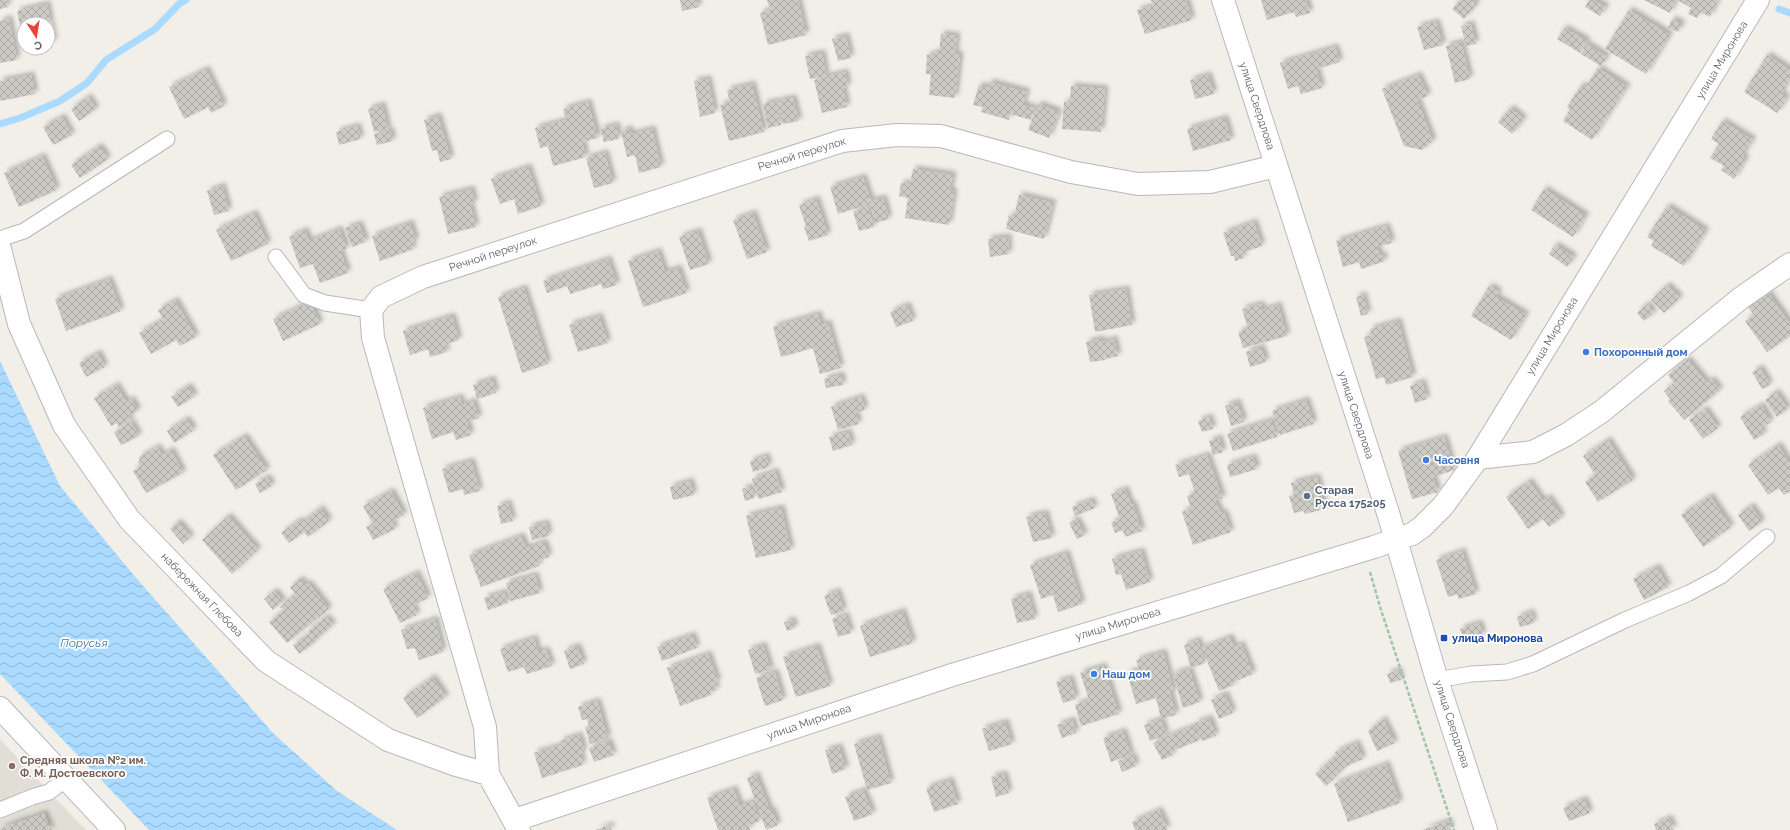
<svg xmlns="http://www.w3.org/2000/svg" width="1790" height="830" viewBox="0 0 1790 830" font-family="Raleway,sans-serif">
<defs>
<pattern id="water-waves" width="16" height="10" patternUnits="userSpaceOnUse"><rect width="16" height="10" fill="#aadaff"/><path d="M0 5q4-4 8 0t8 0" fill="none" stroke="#8eb4d2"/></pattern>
<pattern id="building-cross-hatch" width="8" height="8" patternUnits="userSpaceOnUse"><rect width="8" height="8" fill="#cccac5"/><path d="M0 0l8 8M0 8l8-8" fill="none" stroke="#a9a8a4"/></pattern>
<filter id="shadow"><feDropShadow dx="3.5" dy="-3.5" stdDeviation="2" flood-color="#0004"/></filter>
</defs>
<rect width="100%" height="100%" fill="#f1efe8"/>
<path fill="#e1ded6" d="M0,739L49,792L86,830H0Z"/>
<path fill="url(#water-waves)" d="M0,361L60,486L137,579L273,733L337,791L397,830H149L0,674Z"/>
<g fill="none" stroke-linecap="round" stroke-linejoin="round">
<path stroke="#aadaff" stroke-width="7" d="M1779,9L1790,13
M0,124L20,118L60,101L87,83L106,60L155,29L180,3L186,0"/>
</g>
<path fill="url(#building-cross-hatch)" filter="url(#shadow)" d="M0,0H6L8,7L0,9Z
M680,0H697L699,7L682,11Z
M767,0H798L806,35L768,45L760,13L770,10Z
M1151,0H1165L1166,2L1172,0H1186L1192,20L1145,34L1137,10L1153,6Z
M1261,0H1306L1310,13L1296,17L1294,12L1267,20Z
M1460,0H1472L1477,4L1464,19L1452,9Z
M1589,0H1593L1606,7L1600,16L1585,7Z
M1644,0H1676L1670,13Z
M1679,0H1718L1710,17L1700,12L1697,18L1688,14L1691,8L1679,1Z
M47,4L54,42L48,43V24H24L23,41L17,11Z
M1629,10L1670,35L1646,74L1605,49Z
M9,19L17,60L0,63V21Z
M1672,19L1682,24L1678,32L1668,28Z
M1436,22L1443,45L1424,50L1417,27Z
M1471,24L1476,44L1466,46L1461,26Z
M1564,28L1587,41L1580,53L1557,39Z
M941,34L957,36L955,54L960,55L955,98L929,95L931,74H926L927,55H933L934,52L939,53Z
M846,36L851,58L838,61L832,39Z
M1461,42L1470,79L1455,83L1446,46Z
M1586,44L1607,57L1601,66L1581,54Z
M1335,47L1340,62L1316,69L1322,88L1301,94L1298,86L1288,89L1280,63Z
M822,53L826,76L810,79L805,56Z
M1767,55L1790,70V79L1781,94L1787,98L1777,113L1744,92Z
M1598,68L1627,87L1592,140L1563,121L1570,110L1567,107L1581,85L1585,88Z
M206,69L224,106L211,113L208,107L184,119L169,87Z
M845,72L848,86L843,88L847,107L822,113L814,80Z
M31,75L35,94L0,101V81Z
M1208,75L1214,94L1195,99L1190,80Z
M1418,75L1428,96L1417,100L1433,141L1422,150L1404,146L1382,89Z
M708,79L715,113L700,117L694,81Z
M989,82L1027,92L1023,105L1034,108L1031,120L1010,114L1009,120L981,112L983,107L973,105L979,85L988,88Z
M752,84L764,132L729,141L720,105L730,103L727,90Z
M1071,86L1105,89L1101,132L1062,129L1064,102H1070Z
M88,97L96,109L79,121L71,109Z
M793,98L799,121L783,124L777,101Z
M776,101L781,125L768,128L763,104Z
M588,102L598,138L582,142L586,157L553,166L548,146L540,148L535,128L566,120L563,109Z
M1038,104L1059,112L1049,138L1028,130Z
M382,105L388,129L374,132L368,109Z
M1510,108L1524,119L1512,134L1498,122Z
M438,116L451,159L440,162L437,150L432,151L424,120Z
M62,117L72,135L53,145L43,127Z
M1225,118L1231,140L1193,151L1187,129Z
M1722,121L1753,140L1742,156L1746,159L1734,179L1721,170L1724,166L1710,158L1719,144L1711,139Z
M616,125L619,139L604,142L600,129Z
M357,126L361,139L339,145L336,132Z
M629,129L631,134L652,129L661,167L639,173L635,155L627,157L621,131Z
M390,130L393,141L377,145L374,134Z
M99,146L108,159L80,178L71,165Z
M605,153L613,183L594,188L586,158Z
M42,156L57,190L19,207L4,173Z
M528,167L541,206L518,214L514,199L500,204L491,179Z
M913,169L953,175L950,191L954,192L949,225L905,218L908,198L899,196L901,183L910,184Z
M863,177L871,201L883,198L889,219L875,223L870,204L838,214L830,187Z
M222,186L229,211L214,215L207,191Z
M471,189L475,203L470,204L476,227L448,234L439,197Z
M1544,189L1586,216L1573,237L1531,210Z
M1019,195L1053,203L1044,239L1006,229L1009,215L1014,217Z
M816,199L828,235L809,241L804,227H806L799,205Z
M1667,206L1706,231L1684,266L1651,246L1654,241L1647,237Z
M868,207L874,227L859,231L853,211Z
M254,213L268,244L231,261L216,230Z
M753,213L767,252L747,259L733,220Z
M1254,222L1262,246L1242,253L1244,258L1235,261L1234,256H1231L1223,233Z
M410,223L416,241L411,243L414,249L380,261L372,236Z
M359,224L366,242L352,247L345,228Z
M1386,226L1392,243L1377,247L1380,256L1383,255L1385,261L1361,269L1359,262L1343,267L1336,241Z
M339,229L347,249L340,251L348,273L320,283L313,264L300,268L289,237L305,230L309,241Z
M698,231L709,264L690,270L679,237Z
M1008,237L1009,254L990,257L988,239Z
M1555,245L1574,257L1567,267L1549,254Z
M658,251L665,272L678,268L687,293L643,307L628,261Z
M608,259L617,285L603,289L601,284L570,294L567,286L547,293L543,281Z
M109,279L121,311L66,331L55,299Z
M1667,285L1680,298L1664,313L1651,300Z
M1489,286L1499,292L1496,297L1526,315L1511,340L1471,316Z
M524,288L548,364L522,373L498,297Z
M1126,289L1132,325L1095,332L1089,295Z
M1768,293L1790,324V336L1767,352L1745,321L1754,315L1748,307Z
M1363,295L1368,314L1361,316L1356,297Z
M175,300L196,337L180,346L176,340L151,354L139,333L163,319L158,310Z
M305,304L312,307L320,324L283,341L273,319Z
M1261,304L1262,310L1278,305L1287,336L1243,348L1238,332L1248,329L1242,309Z
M1647,304L1654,313L1644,321L1637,313Z
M907,305L913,321L896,327L890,312Z
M818,314L821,325L828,323L841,368L820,374L813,348L781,357L773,327Z
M452,316L459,340L444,345L447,352L430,357L428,349L410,355L403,331Z
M599,316L608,343L578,352L569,325Z
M1398,321L1413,377L1386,385L1384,377L1376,379L1364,337L1372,335L1370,329Z
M1101,339L1105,360L1090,362L1086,342Z
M1114,339L1118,356L1106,359L1102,342Z
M1261,347L1266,362L1250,367L1246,352Z
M98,353L105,367L86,377L79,363Z
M1687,359L1707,383L1711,379L1720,390L1684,420L1668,401L1670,399L1664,391L1674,383L1668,375Z
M1760,368L1770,385L1762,389L1752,372Z
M841,375L843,385L826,388L824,379Z
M492,379L496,393L477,399L473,385Z
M1422,382L1427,399L1415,403L1410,386Z
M116,385L126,402L131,399L138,411L128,416L131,420L119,427L117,423L111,426L94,398Z
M188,386L195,396L178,407L171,397Z
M1776,392L1788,409L1777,417L1765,400Z
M460,397L462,405L473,401L479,418L467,422L471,435L456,440L453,432L432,439L423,408Z
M861,397L865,410L855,413L859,424L838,430L831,407Z
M1306,400L1314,424L1280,435L1272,411Z
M1237,402L1244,422L1231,426L1225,406Z
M1761,405L1771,422L1761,428L1764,434L1754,440L1740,417Z
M1705,409L1718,428L1703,439L1689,420Z
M1209,417L1213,429L1202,432L1198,421Z
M186,419L194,430L174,443L167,431Z
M1271,420L1277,437L1233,451L1227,434Z
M131,422L139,436L121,445L114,432Z
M848,432L852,445L833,451L829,437Z
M244,436L267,470L236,490L213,455Z
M1444,437L1454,470L1433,477L1438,492L1412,499L1398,451Z
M1219,438L1223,452L1213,455L1209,441Z
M1608,440L1633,480L1598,502L1585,482L1595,475L1583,456Z
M1778,445L1790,464V491L1784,495L1778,488L1768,495L1748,465Z
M157,447L162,455L171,450L183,473L146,493L133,471L140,467L138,462L140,460L139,457Z
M1207,455L1223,499L1215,500L1221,514L1224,512L1231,532L1193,545L1182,512L1191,508L1187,496L1195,493L1189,474L1179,477L1175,465Z
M766,456L769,467L753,472L750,461Z
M1253,457L1257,469L1230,477L1227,465Z
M471,461L480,491L464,495L463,489L449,493L442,469Z
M775,471L782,492L759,499L752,479Z
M267,477L272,486L260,493L255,484Z
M1317,477L1325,509L1305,514L1304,511L1294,513L1289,496L1294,495L1291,483Z
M690,481L694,495L673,500L670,487Z
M1529,481L1543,501L1548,497L1562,517L1549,527L1543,519L1528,529L1506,497Z
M752,487L754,498L745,501L742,489Z
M1125,489L1131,505L1133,504L1142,531L1125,537L1123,530L1115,533L1111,522L1120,520L1111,494Z
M391,491L404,515L392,522L395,529L373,540L366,527L373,524L363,506Z
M1710,496L1731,527L1703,547L1681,515Z
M1091,500L1095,508L1075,516L1072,507Z
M508,503L513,521L501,524L497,506Z
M1751,506L1762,522L1749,531L1738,515Z
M320,508L329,521L308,537L304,532L289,543L281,533L299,520L300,523Z
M781,508L791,550L756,558L746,516Z
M1045,513L1052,538L1033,542L1026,517Z
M228,516L258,550L232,574L202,540Z
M1076,519L1085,535L1077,539L1069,523Z
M178,522L191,537L183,544L170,529Z
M546,523L549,536L532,540L529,527Z
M521,536L526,548L544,542L549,557L538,561L539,566L481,587L469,555Z
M1141,551L1150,582L1126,590L1121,574L1116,575L1112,559Z
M1462,551L1476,594L1459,599L1457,594L1448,597L1436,560Z
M1066,553L1082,604L1058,612L1053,595L1041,599L1030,565Z
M1657,567L1668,587L1644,600L1633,579Z
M416,573L428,598L413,606L417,615L400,623L383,589Z
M535,575L540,593L511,601L506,583Z
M300,579L305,585L308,583L329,609L287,643L269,622L284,610L280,607L295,594L290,587Z
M274,591L283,601L273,610L264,599Z
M837,591L844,611L831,615L824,596Z
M504,592L508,603L488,610L484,598Z
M1028,594L1035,619L1017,623L1011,599Z
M902,611L913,643L870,657L860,626Z
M1531,612L1534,623L1520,627L1517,617Z
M845,615L851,633L838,637L832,619Z
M326,617L333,625L315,641L308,631Z
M435,619L443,652L419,660L415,648L407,649L401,630Z
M792,620L795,628L787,631L784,622Z
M1479,623L1483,635L1464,641L1460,629Z
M309,634L315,642L299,654L293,645Z
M692,635L697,648L662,661L657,647Z
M1230,637L1234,647L1241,644L1253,674L1233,682L1234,685L1219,691L1202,648Z
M534,638L538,652L546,650L552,666L527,674L524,667L508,672L500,649Z
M1198,640L1205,663L1191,668L1184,645Z
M763,645L771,670L755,674L748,650Z
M577,646L584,664L570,669L564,651Z
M817,646L830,686L796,697L783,657Z
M1163,652L1174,692L1170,693L1176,715L1161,719L1156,698L1136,704L1127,673L1139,670L1136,660Z
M708,654L718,682L714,683L717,690L710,692L711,695L680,706L667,668Z
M1103,666L1119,714L1081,726L1075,705L1089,700L1080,673Z
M1189,669L1200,702L1183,708L1173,674Z
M1398,670L1401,680L1390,683L1387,674Z
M775,672L783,700L765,706L756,678Z
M432,677L446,697L417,718L403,698Z
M1070,678L1076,699L1063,703L1056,682Z
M1225,694L1233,713L1219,719L1211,700Z
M597,701L608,738L590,744L585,727L589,726L587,719L582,720L578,707Z
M1209,718L1216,736L1202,741L1195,723Z
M1161,719L1166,735L1150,741L1144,725Z
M1383,719L1395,743L1377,751L1368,731Z
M1072,720L1076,733L1062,738L1057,725Z
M1005,722L1012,744L989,751L982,729Z
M1194,726L1200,740L1172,751L1166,737Z
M1123,731L1131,755L1111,762L1103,738Z
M579,735L584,752L580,753L583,765L542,778L534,753L562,745L560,741Z
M878,737L891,783L867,790L854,744Z
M1165,737L1173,755L1162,760L1153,743Z
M608,741L614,755L594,762L589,748Z
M1356,743L1363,759L1345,767L1326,786L1315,774L1336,755L1335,752Z
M839,747L846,769L832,774L825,750Z
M1133,756L1136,766L1122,772L1118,761Z
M1386,764L1400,803L1348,822L1334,784Z
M1004,774L1009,793L996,797L991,777Z
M756,775L770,811L772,810L778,825L766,830L747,778Z
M950,780L958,804L934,812L926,788Z
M734,789L740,806L753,801L760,821L749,825L750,830H718L707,798Z
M863,790L873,814L854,821L845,797Z
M1584,799L1590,813L1569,821L1563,808Z
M1159,810L1168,830H1135L1132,822Z
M44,813L50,828L51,827L52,830H0V829L22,820L23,821Z
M1669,818L1674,830H1656L1654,824Z
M1448,821L1451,830H1422Z
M610,825L612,830H595Z"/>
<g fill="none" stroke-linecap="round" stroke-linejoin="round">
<g stroke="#b5b8bc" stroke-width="17">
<path id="lane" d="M0,239L24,231L167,139
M276,257L304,295L325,303L371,310
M1437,680L1471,674L1507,672L1533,664L1625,620L1689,593L1721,576L1767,537
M0,810L32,797L49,792L66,779"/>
</g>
<g stroke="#b5b8bc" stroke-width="24">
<path id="street" d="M0,249L19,324L64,425L129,519L266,661L388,740L456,765L488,774L519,830
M1478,458L1533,452L1566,435L1601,412L1741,298L1790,264
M0,708L114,830
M488,774L485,727L373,338L371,310L381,297L423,277L842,141L897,135L941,136L1071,172L1138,184L1210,182L1276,166
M515,820L952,675L1374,547L1412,534L1422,527L1443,506L1478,458L1758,0"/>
</g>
<g stroke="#b6babf" stroke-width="24">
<path id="secondary" d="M1223,0L1389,516L1437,680L1486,830"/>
</g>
<path stroke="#9cc7a9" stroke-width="2.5" stroke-dasharray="4 2" stroke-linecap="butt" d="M1370,572L1381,610L1454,830"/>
<use href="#lane" stroke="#fff" stroke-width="15"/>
<use href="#street" stroke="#fff" stroke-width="22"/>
<use href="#secondary" stroke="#fff" stroke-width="22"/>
</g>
<g fill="#3f7fe0" stroke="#fff" stroke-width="1.5">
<circle cx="1586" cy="352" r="4"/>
<circle cx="1426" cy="460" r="4"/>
<circle cx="1094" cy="674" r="4"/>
</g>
<circle fill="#5c6f8a" stroke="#fff" stroke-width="1.5" cx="1307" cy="496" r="4"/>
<rect fill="#1a4fb4" stroke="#fff" stroke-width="1.5" x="1440" y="634" width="8" height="8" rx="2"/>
<circle fill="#8d6e63" stroke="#fff" stroke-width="1.5" cx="12" cy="766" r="4"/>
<g text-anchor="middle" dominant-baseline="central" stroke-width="3.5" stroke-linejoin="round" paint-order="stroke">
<g font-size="11" fill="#5f6368" stroke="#fff">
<text transform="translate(1722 60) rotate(-59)">улица Миронова</text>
<text transform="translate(1257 106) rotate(72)">улица Свердлова</text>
<text transform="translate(802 154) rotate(-17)">Речной переулок</text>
<text transform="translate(493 254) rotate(-18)">Речной переулок</text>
<text transform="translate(1552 336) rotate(-59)">улица Миронова</text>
<text transform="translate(1356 415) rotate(72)">улица Свердлова</text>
<text transform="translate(202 595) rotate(46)">набережная Глебова</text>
<text transform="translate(1118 624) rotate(-17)">улица Миронова</text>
<text transform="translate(809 722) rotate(-19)">улица Миронова</text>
<text transform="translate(1452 724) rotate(72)">улица Свердлова</text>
</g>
<g font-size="11" font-weight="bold" fill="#366cbe" stroke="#fff" text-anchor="start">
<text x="1594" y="352">Похоронный дом</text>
<text x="1434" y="460">Часовня</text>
<text x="1102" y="674">Наш дом</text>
</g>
<g font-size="11" font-weight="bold" fill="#4e5e75" stroke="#fff" text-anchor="start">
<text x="1315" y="490">Старая<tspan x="1315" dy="13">Русса 175205</tspan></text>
</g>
<g font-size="11" font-weight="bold" fill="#164399" stroke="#fff" text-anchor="start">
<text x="1452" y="638">улица Миронова</text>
</g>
<g font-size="11" font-weight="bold" fill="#785e54" stroke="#fff" text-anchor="start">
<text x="20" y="760">Средняя школа №2 им.<tspan x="20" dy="13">Ф. М. Достоевского</tspan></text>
</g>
<g font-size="12" font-style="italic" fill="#4174aa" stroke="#fff">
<text x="84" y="643">Порусья</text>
</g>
</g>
<g transform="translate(36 36) rotate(168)"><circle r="19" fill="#ffffff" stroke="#bfc1c3"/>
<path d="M0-3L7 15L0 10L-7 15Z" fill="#ea4335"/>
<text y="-6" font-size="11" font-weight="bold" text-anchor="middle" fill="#5f6368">С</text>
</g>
</svg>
